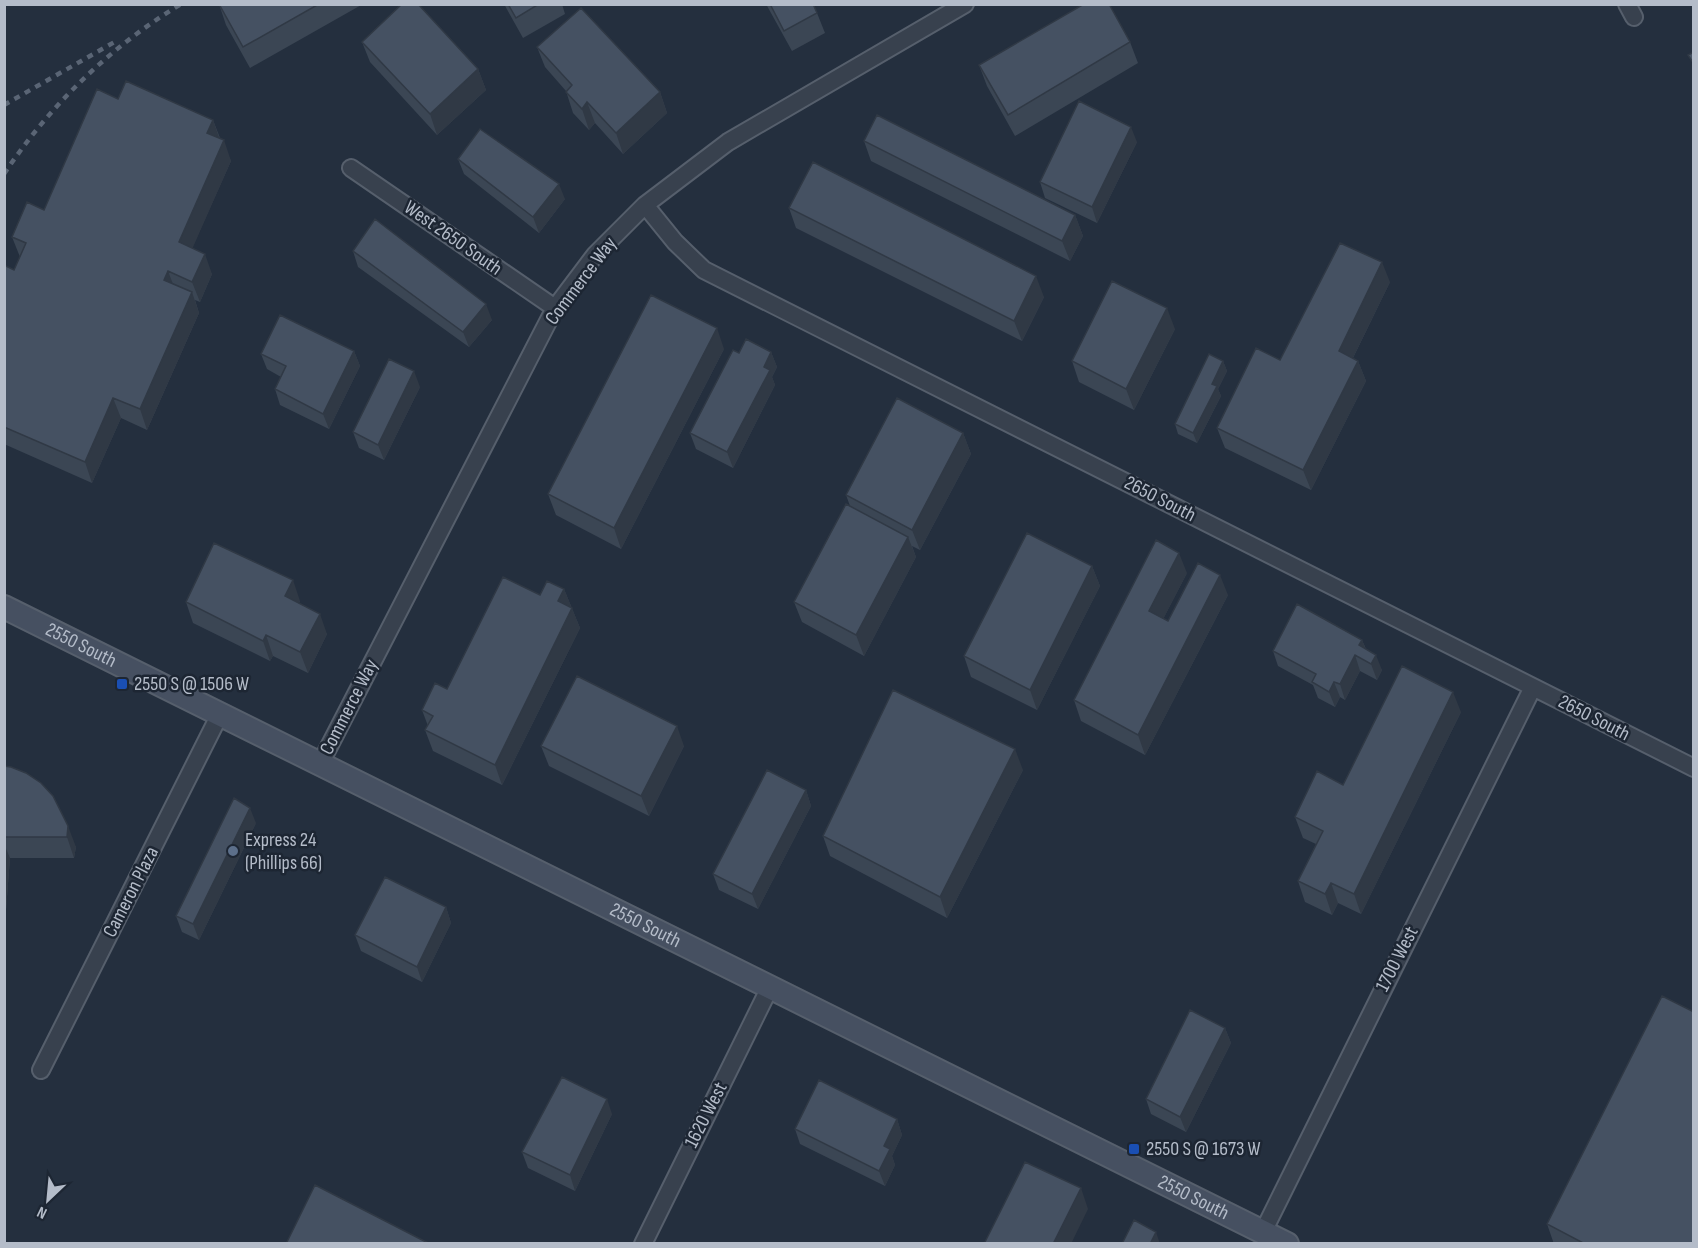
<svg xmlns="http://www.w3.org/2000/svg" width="1698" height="1248" viewBox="0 0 1698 1248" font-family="'Sofia Sans Condensed',sans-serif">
<rect width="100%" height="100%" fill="#242f3e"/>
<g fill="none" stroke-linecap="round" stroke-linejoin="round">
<g stroke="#565f6c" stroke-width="20">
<path id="street" d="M1627,4L1634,17
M351,168L555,308
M645,205L675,242L704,270L1694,768
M320,764L555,308L595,255L645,205L728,142L965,4
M41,1070L220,714
M1263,1232L1533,687
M643,1244L770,987"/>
</g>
<g stroke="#565f6c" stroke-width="26">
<g id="secondary">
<path id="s1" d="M4,607L1287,1244"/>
</g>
</g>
<use href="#street" stroke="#38414e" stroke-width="16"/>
<use href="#secondary" stroke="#465061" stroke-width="22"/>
<path stroke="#5a6575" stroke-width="4.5" stroke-dasharray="6 6" stroke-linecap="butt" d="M4,105L118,40
M4,174C50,105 110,47 181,4"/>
</g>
<path fill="#3b4654" d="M219,4H363L250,68L226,25Z
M504,4H562L565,14L523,38Z
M766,4H813L817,13L825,33L792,51Z
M362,42L478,69L486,90L437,135L370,62Z
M1130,42L1138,63L1015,136L987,86L979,65Z
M537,47L660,92L667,113L623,154L595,123L589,130L573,113L566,91L545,67Z
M118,99L213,120L220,138L231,161L192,248L212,274L200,302L195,300L199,313L147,430L121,418L92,483L4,444V265L14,270L20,257L12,237L44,210Z
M864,141L1075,215L1083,236L1070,261L871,161Z
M1137,142L1097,223L1045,198L1040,182Z
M458,159L565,199L539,233L464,174Z
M789,208L1044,297L1022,341L796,228Z
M353,251L492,320L469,347L358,267Z
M1390,282L1353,358L1358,361L1366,381L1311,490L1225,448L1217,428L1280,360Z
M1175,329L1134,410L1079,382L1072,361Z
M724,349L621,549L556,515L548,494Z
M354,351L360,366L329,429L280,405L275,389L281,377L267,369L261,354Z
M771,352L777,367L772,377L775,385L733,468L696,449L690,433L739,353Z
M1223,361L1227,371L1218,389L1221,396L1197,443L1178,434L1175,424Z
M420,387L384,460L359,448L353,432Z
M963,433L971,454L920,550L912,546L916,557L864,656L802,622L794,602L850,506L846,495Z
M1092,566L1100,586L1037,710L971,677L964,656Z
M1187,573L1163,619L1168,621L1228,595L1145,755L1081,721L1074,700Z
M564,589L580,628L502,785L433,751L425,730L428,726L422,710L447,689L540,595Z
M300,601L299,603L327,634L308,673L273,656L270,661L193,623L186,602Z
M1362,640L1366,649L1382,670L1377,680L1360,671L1345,700L1340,697L1335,707L1318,698L1313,685L1278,666L1273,651Z
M1461,712L1361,914L1338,903L1332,915L1305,902L1298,881L1316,844L1303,838L1295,817L1343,785Z
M541,746H684L649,816L549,766Z
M4,766L76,847L74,858H10L4,936Z
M1023,770L947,918L830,856L823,836Z
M806,790L811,806L758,909L719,890L713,874Z
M256,823L199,940L182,932L176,916Z
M446,907L451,923L422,982L361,951L355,935Z
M1225,1028L1231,1043L1186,1132L1151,1114L1146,1099Z
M612,1114L575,1191L528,1168L522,1152Z
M897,1119L902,1135L892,1156L895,1165L885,1186L800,1144L795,1129Z
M1547,1224L1694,1244H1554Z"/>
<path fill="#303945" d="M478,69L486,90L437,135L430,114Z
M660,92L667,113L623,154L616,133Z
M587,102L595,123L589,130L582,109Z
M213,120L220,140L207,133Z
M1131,127L1137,142L1097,223L1092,207Z
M224,140L231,161L186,263L179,242Z
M559,184L565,199L539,233L533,217Z
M1075,215L1083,236L1070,261L1062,241Z
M205,254L212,274L200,302L192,282Z
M1382,262L1390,282L1346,372L1339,351Z
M168,271L176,292L164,280Z
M1036,276L1044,297L1022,341L1014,321Z
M192,292L199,313L147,430L140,409Z
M486,304L492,320L469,347L463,332Z
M1167,308L1175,329L1134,410L1126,389Z
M717,328L724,349L621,549L614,528Z
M354,351L360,366L329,429L323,414Z
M771,352L777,367L772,377L775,385L733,468L727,452L764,367Z
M1223,361L1227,371L1218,389L1221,396L1197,443L1193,433L1212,384Z
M1358,361L1366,381L1311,490L1303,470Z
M414,371L420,387L384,460L378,445Z
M113,398L121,418L92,483L85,462Z
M963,433L971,454L920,550L912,530Z
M908,537L916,557L864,656L856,635Z
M1179,553L1187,573L1157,631L1149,611Z
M1092,566L1100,586L1037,710L1030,690Z
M1220,575L1228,595L1145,755L1138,735Z
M293,580L300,601L292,617L285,596Z
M564,589L580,628L502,785L495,765L558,601Z
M320,614L327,634L308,673L300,652Z
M266,635L273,656L270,661L263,641Z
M1362,640L1368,655L1359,645Z
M1355,655L1360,671L1345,700L1340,684Z
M1376,655L1382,670L1377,680L1371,664Z
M1334,682L1340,697L1335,707L1329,692Z
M1453,692L1461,712L1361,914L1354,894Z
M677,726L684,746L649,816L641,796Z
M1015,749L1023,770L947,918L940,897Z
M806,790L811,806L758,909L752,894Z
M250,808L256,823L199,940L193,924Z
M68,826L76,847L74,858L67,837Z
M4,844L10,858L4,936Z
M1331,883L1338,903L1332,915L1325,894Z
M446,907L451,923L422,982L417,967Z
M1225,1028L1231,1043L1186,1132L1180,1117Z
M607,1099L612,1114L575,1191L570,1175Z
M897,1119L902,1135L892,1156L895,1165L885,1186L879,1171L884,1146Z
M1081,1188L1088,1209L1071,1244H1053Z
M1156,1232L1160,1244H1150Z"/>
<path fill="#455162" stroke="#303945" stroke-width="1.5" d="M219,4H319L243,47Z
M402,4H418L478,69L430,114L362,42Z
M508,4H539L516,18Z
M770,4H813L817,13L784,31Z
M1084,4H1109L1130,42L1008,115L979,65Z
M581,8L660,92L616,133L587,102L582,109L566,92L572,85L537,47Z
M1694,52V64L1688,55Z
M126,81L213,120L207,133L224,140L179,242L205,254L192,282L168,271L164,280L192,292L140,409L113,398L85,462L4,427V265L14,270L26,243L12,237L27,202L44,210L97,89L118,99Z
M1079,101L1131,127L1092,207L1040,182Z
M877,115L1075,215L1062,241L864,141Z
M480,129L559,184L533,217L458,159Z
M813,162L1036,276L1014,321L789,208Z
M375,219L486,304L463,332L353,251Z
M1340,243L1382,262L1339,351L1358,361L1303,470L1217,428L1256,348L1280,360Z
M1112,281L1167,308L1126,389L1072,361Z
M651,295L717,328L614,528L548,494Z
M280,315L354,351L323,414L275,389L286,366L261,354Z
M746,339L771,352L764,367L770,370L727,452L690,433L733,350L739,353Z
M1209,354L1223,361L1212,384L1217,386L1193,433L1175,424Z
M389,359L414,371L378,445L353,432Z
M897,398L963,433L912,530L846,495Z
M846,504L908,537L856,635L794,602Z
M1027,533L1092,566L1030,690L964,656Z
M1156,540L1179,553L1149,611L1168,621L1198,563L1220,575L1138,735L1074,700Z
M214,543L293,580L285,596L320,614L300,652L266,635L263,641L186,602Z
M503,577L540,595L547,581L564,589L558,601L572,608L495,765L425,730L433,716L422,710L435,683L447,689Z
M1297,604L1362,640L1359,645L1376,655L1371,664L1355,655L1340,684L1334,682L1329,692L1312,682L1316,674L1273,651Z
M1402,666L1453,692L1354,894L1331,883L1325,894L1298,881L1323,831L1295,817L1317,771L1343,785Z
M577,676L677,726L641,796L541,746Z
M893,690L1015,749L940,897L823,836Z
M4,766L11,767L26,773L41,783L53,796L68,826L67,837H4Z
M767,770L806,790L752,894L713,874Z
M234,798L250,808L193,924L176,916Z
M385,877L446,907L417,967L355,935Z
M1662,996L1694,1012V1244H1585L1547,1224Z
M1190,1010L1225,1028L1180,1117L1146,1099Z
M562,1077L607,1099L570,1175L522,1152Z
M819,1080L897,1119L884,1146L890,1149L879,1171L795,1129Z
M1025,1162L1081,1188L1053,1244H987L985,1242Z
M315,1185L430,1244H286Z
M1134,1220L1156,1232L1150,1244H1122Z"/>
<g fill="#1a4fb4" stroke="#1d2633" stroke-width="2">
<rect x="116" y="678" width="12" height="12" rx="3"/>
<rect x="1128" y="1143" width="12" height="12" rx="3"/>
</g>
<circle fill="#5c6f8a" stroke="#1d2633" stroke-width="2" cx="233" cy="851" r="6"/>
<g text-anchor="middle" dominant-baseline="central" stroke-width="5" stroke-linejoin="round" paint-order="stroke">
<g font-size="20" fill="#b4bcc9" stroke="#1d2633">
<text transform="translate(453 238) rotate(35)">West 2650 South</text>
<text transform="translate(581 281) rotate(-53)">Commerce Way</text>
<text transform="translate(1160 499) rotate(27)">2650 South</text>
<text stroke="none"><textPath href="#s1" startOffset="86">2550 South</textPath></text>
<text transform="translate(349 707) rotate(-63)">Commerce Way</text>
<text transform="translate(1594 718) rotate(27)">2650 South</text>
<text transform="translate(131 892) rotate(-63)">Cameron Plaza</text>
<text stroke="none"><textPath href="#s1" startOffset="716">2550 South</textPath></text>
<text transform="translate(1397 959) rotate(-63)">1700 West</text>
<text transform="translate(706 1115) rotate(-63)">1620 West</text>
<text stroke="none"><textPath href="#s1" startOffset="1328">2550 South</textPath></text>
</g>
<g font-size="20" fill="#b4bcc9" stroke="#1d2633" text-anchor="start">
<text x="134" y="684">2550 S @ 1506 W</text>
<text x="245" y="840">Express 24<tspan x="245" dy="23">(Phillips 66)</tspan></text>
<text x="1146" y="1149">2550 S @ 1673 W</text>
</g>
</g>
<rect width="1698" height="1248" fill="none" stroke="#b4bcc9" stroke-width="12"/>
<g transform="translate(48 1200) rotate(206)" stroke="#1d2633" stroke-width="4.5" paint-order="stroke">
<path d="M0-4.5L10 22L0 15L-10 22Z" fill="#b4bcc9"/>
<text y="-9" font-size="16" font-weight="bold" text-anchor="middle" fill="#b4bcc9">N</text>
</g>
</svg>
